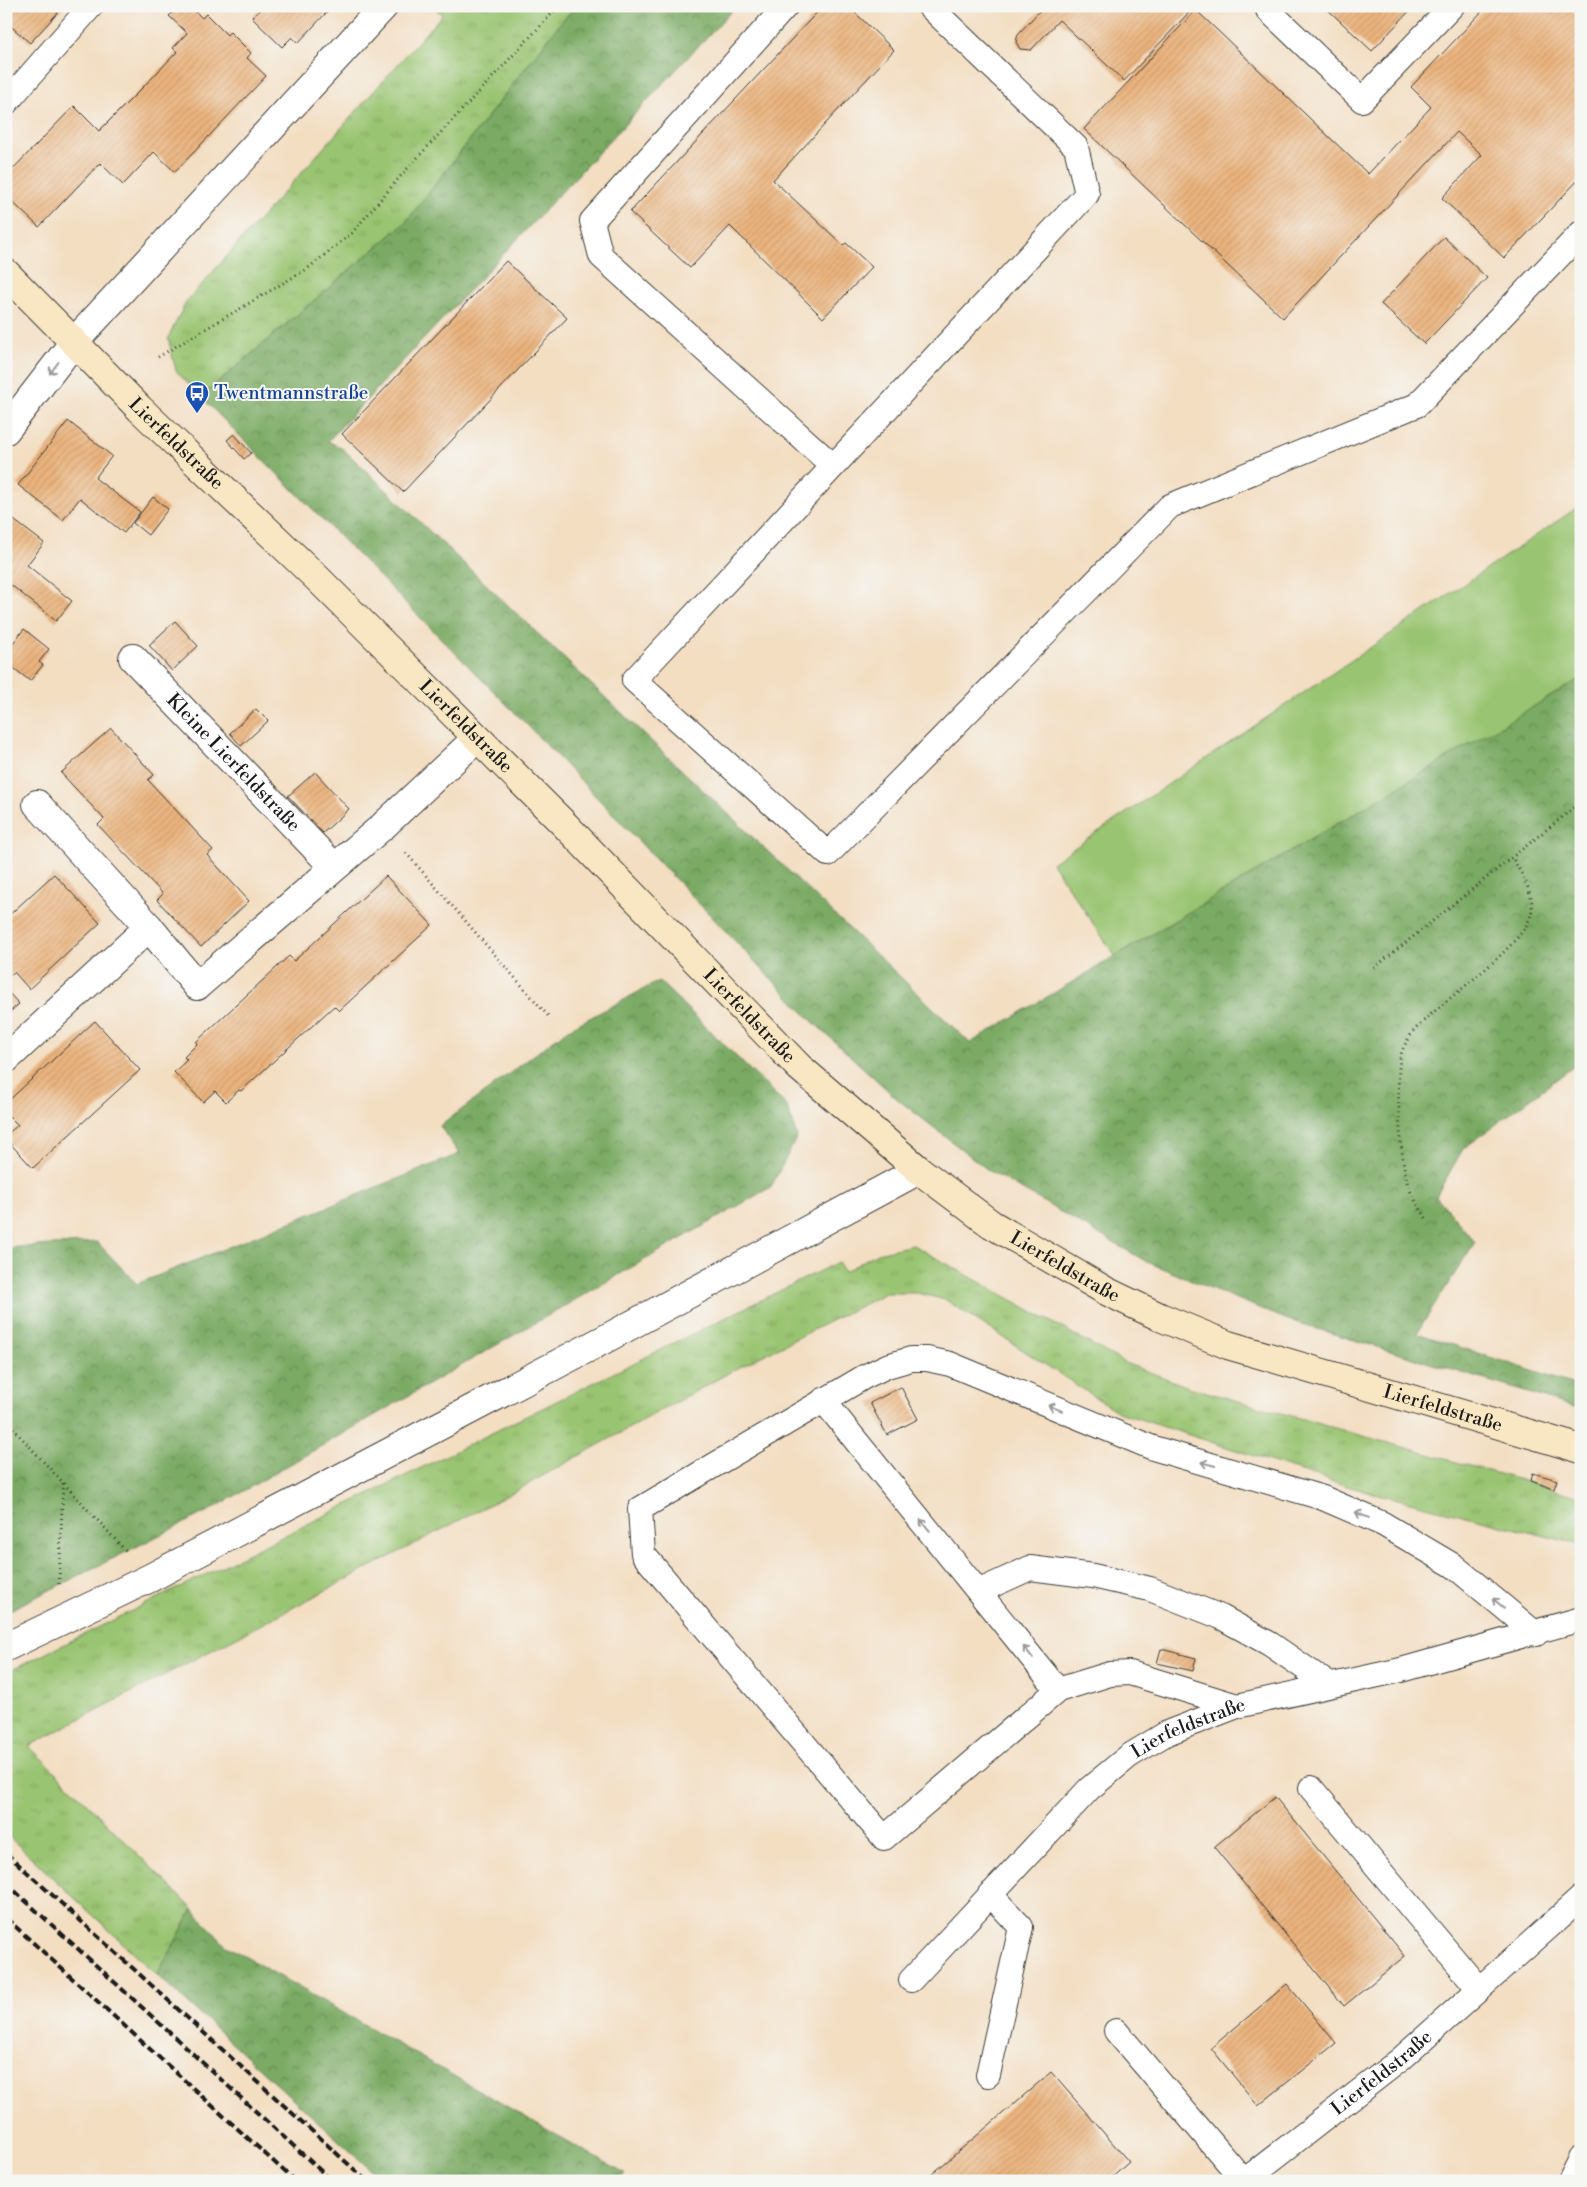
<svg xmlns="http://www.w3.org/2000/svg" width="1587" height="2187" viewBox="0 0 1587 2187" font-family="'Libre Bodoni',serif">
<defs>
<pattern id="grass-tufts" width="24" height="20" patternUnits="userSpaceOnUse" patternTransform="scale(1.25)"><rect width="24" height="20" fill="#99c471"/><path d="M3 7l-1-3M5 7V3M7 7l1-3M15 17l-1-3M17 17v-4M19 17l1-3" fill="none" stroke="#83a861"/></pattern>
<pattern id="forest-crowns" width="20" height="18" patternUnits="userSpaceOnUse" patternTransform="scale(1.25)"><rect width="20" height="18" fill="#7aaa63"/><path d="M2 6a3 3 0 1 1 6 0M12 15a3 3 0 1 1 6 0" fill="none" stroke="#638a51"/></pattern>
<pattern id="building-hatch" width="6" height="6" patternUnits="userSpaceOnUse" patternTransform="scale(1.25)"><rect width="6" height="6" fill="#ebb47e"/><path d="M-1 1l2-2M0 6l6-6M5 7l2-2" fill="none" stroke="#c99a6c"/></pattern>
</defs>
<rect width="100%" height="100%" fill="#f6f6f2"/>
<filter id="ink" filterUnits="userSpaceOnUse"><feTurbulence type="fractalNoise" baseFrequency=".02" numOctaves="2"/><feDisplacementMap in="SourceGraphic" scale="10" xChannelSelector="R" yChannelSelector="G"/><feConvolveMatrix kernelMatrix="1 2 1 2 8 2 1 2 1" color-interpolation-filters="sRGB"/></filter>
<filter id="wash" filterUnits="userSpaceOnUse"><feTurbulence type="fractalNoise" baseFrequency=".0096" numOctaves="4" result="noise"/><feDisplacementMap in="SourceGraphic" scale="20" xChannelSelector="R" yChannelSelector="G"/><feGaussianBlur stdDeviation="1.12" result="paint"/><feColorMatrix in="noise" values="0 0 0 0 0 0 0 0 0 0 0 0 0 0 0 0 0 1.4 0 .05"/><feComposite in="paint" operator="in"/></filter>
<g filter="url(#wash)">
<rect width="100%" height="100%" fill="#f3dec2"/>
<path fill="url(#grass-tufts)" stroke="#5a7046" d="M433,6H576L562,21L406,222L201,397L176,371L168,338L186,302L442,15Z
M913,1245L1125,1363L1192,1388L1581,1497V1545L1350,1487L1118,1412L946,1300L917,1293H886L732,1371L521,1488L29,1746L193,1909L157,1975L6,1834V1673L838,1262L844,1272L877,1253Z"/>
<path fill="url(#forest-crowns)" stroke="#4b6340" d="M576,6H736L328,441L343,449L970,1043L1581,678V1061L1463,1149L1436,1196L1475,1242L1417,1333L1581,1387V1409L1288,1320L1147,1262L988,1170L896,1098L811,1020L530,728L201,397L406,222L562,21Z
M659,981L787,1106L797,1137L771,1187L214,1508L6,1612V1248L97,1242L137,1284L459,1154L440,1126L567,1030Z
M193,1909L225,1945L625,2174L619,2181H383L157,1975Z"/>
<path fill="#99c471" stroke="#5a7046" d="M1581,505V678L1115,956L1052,863Z"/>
<g id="blocks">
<path fill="url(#building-hatch)" d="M6,6H64L30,43L6,22Z
M179,6H190L202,18L206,14L227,35L230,32L251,53L247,58L266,76L175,172L154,152L123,185L100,163L39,227L6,196V176L74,106L99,131L146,84L177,52L173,48L187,33L169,16Z
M259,6H321L327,12L298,43L292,37L282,47L252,18L261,8Z
M823,6H848L894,50L773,180L843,245L846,243L872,267L823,318L730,226L690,268L630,212Z
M1044,6H1195L1124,81L1059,20L1031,50L1020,49L1016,42L1018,34Z
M1324,6H1414L1372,51Z
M1487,6H1581V177L1504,258L1442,198L1482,155L1457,132L1283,318L1084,129L1196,10L1368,174L1431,107L1411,87Z
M1444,237L1487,278L1424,344L1381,304Z
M506,261L567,318L403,492L342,434Z
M68,421L112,456L95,478L140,512L124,533L80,498L63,520L18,485Z
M234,434L251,453L244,459L227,440Z
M153,497L168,509L148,535L133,523Z
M6,514L44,543L27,565L72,601L56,621L11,585L6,592Z
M175,621L198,646L172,671L149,645Z
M24,629L49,649L39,662L43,665L30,681L6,662V652Z
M256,709L268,721L241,746L230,733Z
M111,728L154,775L148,780L213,850L207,855L249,901L201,947L157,900L163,894L98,825L104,819L61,773Z
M315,772L349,809L323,833L288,796Z
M54,874L100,923L29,989L14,972L6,979V918Z
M386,876L432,925L339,1011L334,1006L241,1091L239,1090L226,1102L215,1091L203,1102L174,1072L187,1060L184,1057L197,1044L196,1042L289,956L294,961Z
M6,990L19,1004L6,1015Z
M95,1021L140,1070L33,1168L6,1139V1135L18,1125L6,1113V1103Z
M901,1387L918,1419L887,1435L870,1403Z
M1533,1473L1557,1480L1554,1489L1531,1481Z
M1161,1649L1196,1658L1193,1671L1157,1663Z
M1275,1797L1405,1956L1344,2006L1214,1847Z
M1287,1984L1336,2043L1258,2106L1211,2048Z
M1051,2072L1129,2162L1108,2181H924Z"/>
</g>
</g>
<g filter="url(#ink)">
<use href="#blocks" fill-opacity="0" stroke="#3c3935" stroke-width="1"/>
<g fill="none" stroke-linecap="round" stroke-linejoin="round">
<g stroke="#3c3935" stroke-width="26">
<g id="service">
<path d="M786,6L592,221L601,256L833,466"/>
<path d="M929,6L1076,147L1087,194L634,680L828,854L1170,506L1417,405L1581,233"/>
<path d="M1271,6L1268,10L1362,100L1452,6"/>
<path d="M6,103L91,6"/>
<path d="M823,1400L1058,1690"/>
<path d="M980,1591L1030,1568L1093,1576L1150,1589L1221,1617L1270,1644L1328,1684"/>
<path d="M1237,1706L1130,1673L1110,1674L1058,1690L884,1838L643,1554L640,1509L864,1377L887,1366L911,1359H927L950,1364L1153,1448L1323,1498L1383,1524L1454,1566L1536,1634"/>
<path d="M1311,1788L1479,1989"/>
<path id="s1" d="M911,1980L1089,1789L1129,1756L1167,1733L1237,1706L1401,1670L1581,1619"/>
<path d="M1116,2031L1244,2181"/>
<path d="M988,2075L1021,1927L990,1894"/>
<path id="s2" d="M1244,2181L1401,2059L1581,1898"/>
<path d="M1570,2181L1581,2159"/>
</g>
</g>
<g stroke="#3c3935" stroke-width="30">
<g id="minor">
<path d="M6,430L74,342"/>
<path id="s3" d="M133,658L333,866"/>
<path d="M37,804L149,927"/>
<path d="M6,1059L149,927L197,986L383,826L477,738"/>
</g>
</g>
<g stroke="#3c3935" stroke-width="30">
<path id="tertiary" d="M74,342L384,6
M6,1647L150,1578L607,1338L919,1170"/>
</g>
<g stroke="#3c3935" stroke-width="30">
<g id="secondary">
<path id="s4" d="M6,273L140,409L317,578L566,826L799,1067L919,1170L991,1224L1106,1291L1160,1317L1228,1345L1581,1449"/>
</g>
</g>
<path stroke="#3c3935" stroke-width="3" stroke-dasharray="1 4" stroke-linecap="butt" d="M158,357L307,269L351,234L405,171L559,6
M406,853L550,1018
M1374,968L1581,802
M1426,1218C1420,1208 1413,1198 1409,1188C1400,1164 1396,1085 1400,1059C1401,1051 1408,1038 1413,1032C1437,1003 1528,946 1532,910C1533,891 1521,873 1512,857
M6,1421L126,1551
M59,1584L63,1482"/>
<use href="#service" stroke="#fff" stroke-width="24"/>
<use href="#minor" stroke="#fff" stroke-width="28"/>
<use href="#tertiary" stroke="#fff" stroke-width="28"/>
<use href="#secondary" stroke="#f9e7c3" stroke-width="28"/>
<path stroke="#1c1c1c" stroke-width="4" stroke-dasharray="8 4" stroke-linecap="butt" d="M6,1853L367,2181
M6,1883L332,2181
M6,1918L295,2181"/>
</g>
<defs><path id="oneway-shaft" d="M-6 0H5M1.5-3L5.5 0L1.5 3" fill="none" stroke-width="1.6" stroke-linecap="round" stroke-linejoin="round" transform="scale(1.25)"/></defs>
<g stroke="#999">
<use href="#oneway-shaft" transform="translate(54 368) rotate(127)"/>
<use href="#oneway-shaft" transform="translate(1055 1408) rotate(-158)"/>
<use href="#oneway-shaft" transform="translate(1208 1464) rotate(-165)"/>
<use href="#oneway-shaft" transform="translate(1362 1515) rotate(-157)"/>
<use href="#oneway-shaft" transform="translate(925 1525) rotate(-129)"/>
<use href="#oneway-shaft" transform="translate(1498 1603) rotate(-140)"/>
<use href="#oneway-shaft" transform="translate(1028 1652) rotate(-129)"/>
</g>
</g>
<defs>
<g id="bus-pin" transform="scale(1.25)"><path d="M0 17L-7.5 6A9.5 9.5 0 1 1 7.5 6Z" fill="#1a4fb4" stroke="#f6f6f2"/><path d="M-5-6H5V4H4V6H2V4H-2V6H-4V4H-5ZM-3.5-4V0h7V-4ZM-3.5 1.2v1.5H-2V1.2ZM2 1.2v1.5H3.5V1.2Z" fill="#fff"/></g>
</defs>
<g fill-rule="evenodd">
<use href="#bus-pin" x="197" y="393"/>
</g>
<g text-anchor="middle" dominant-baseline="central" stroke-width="4" stroke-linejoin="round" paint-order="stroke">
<g font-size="19" fill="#164399" stroke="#f6f6f2" text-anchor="start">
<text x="214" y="393">Twentmannstraße</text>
</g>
<g font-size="19" fill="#1c1c1c" stroke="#f6f6f2">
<text stroke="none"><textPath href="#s4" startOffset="241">Lierfeldstraße</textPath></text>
<text stroke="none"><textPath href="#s4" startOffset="646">Lierfeldstraße</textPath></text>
<text stroke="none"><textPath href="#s3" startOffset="145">Kleine Lierfeldstraße</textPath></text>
<text stroke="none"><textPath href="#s4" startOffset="1051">Lierfeldstraße</textPath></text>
<text stroke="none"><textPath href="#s4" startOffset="1456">Lierfeldstraße</textPath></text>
<text stroke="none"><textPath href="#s4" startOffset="1861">Lierfeldstraße</textPath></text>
<text stroke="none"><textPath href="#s1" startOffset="379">Lierfeldstraße</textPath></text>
<text stroke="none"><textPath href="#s2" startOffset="175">Lierfeldstraße</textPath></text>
</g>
</g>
<rect width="1587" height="2187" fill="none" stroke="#f6f6f2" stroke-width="25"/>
</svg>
